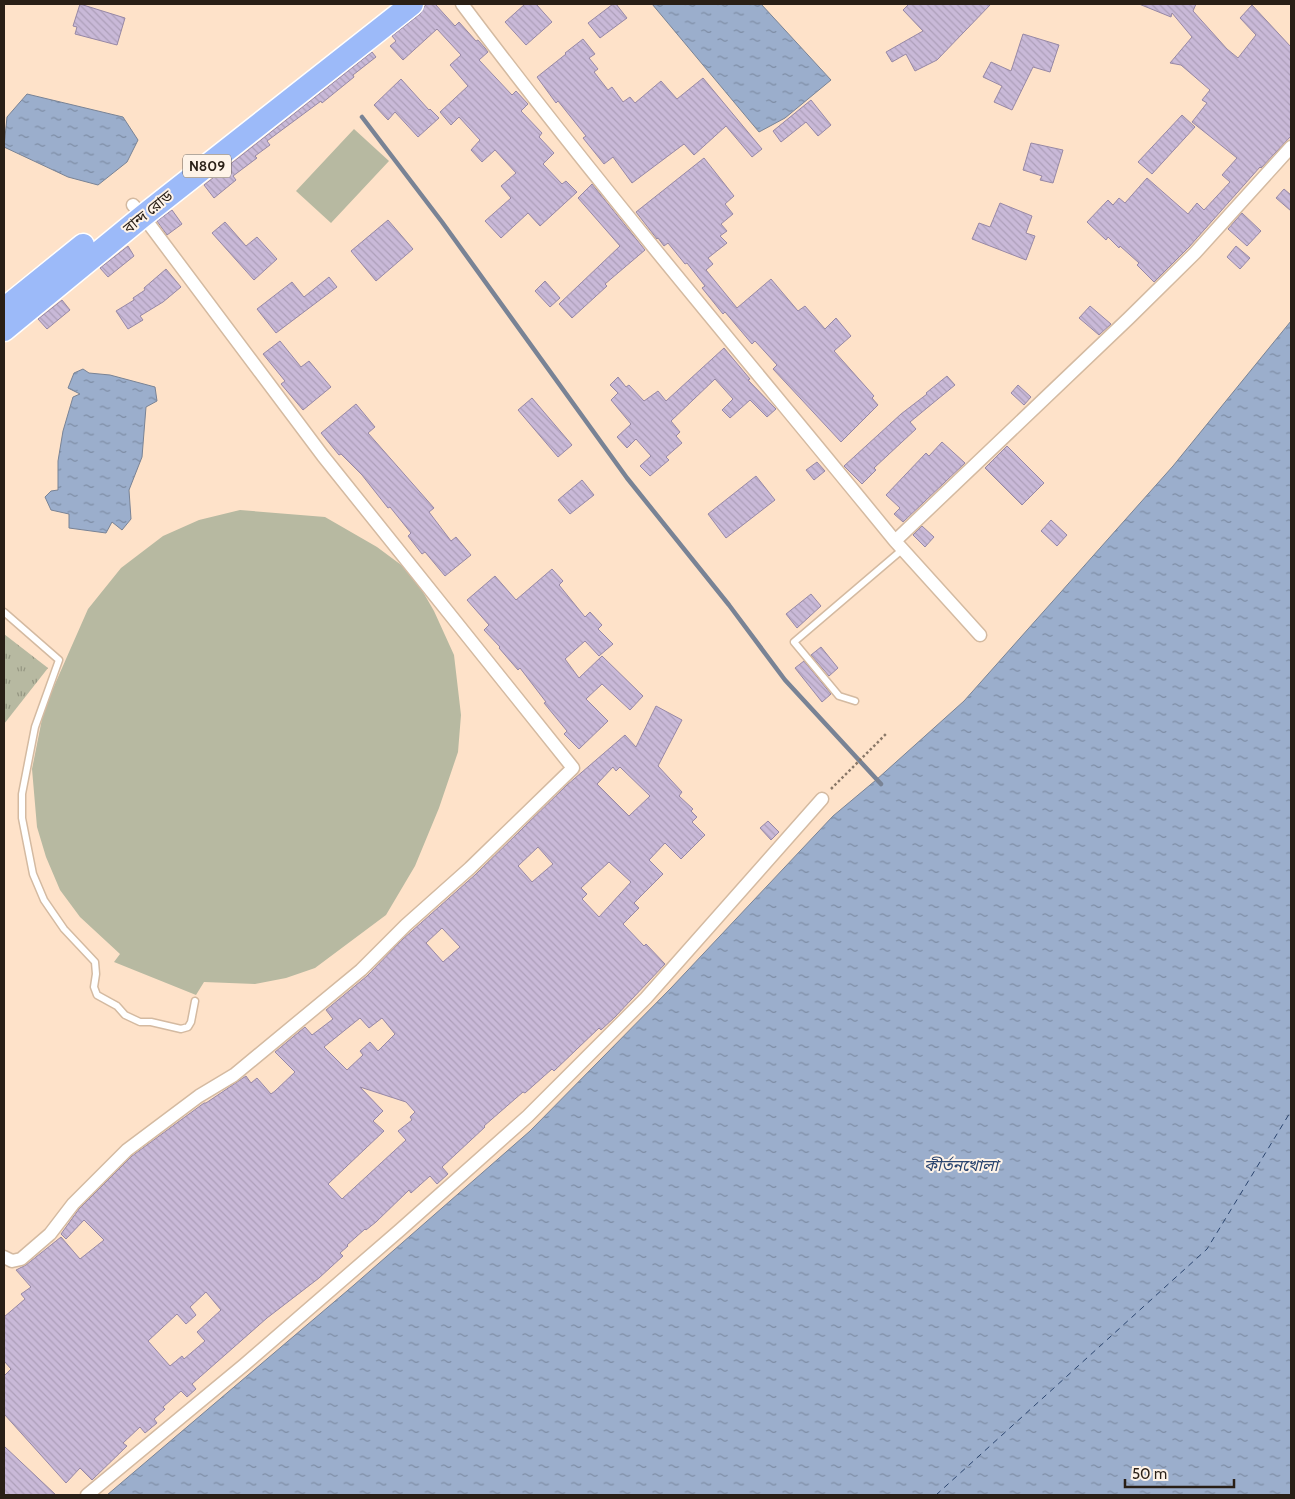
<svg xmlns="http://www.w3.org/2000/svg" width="1295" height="1499" viewBox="0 0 1295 1499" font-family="Cabin,'Noto Sans Bengali',sans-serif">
<defs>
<pattern id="park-tufts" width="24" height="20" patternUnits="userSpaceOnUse" patternTransform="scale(1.25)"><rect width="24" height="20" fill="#b7b9a1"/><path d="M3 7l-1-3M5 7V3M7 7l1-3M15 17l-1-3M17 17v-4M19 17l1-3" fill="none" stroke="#959682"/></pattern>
<pattern id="water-ripples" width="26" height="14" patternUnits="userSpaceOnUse" patternTransform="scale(1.25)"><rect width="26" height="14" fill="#9baecc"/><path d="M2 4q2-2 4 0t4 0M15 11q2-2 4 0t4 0" fill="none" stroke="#7e8da5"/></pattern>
<pattern id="building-back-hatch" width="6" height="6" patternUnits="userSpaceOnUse" patternTransform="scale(1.25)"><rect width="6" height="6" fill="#c9b9d8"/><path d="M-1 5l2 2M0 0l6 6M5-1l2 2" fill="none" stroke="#ad9fb9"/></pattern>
</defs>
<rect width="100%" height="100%" fill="#fee2c9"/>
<path fill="url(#park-tufts)" d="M4,634L48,668L4,724Z"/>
<path fill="#b7b9a1" d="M354,129L389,161L331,223L296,191Z
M240,510L325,517L377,547L412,573L434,611L454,655L461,715L458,752L439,808L415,866L386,915L315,968L286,978L255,984L204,982L196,995L114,962L120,954L80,917L60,890L46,857L37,827L32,769L44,709L88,609L121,568L163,536L199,520Z"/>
<path fill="url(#water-ripples)" stroke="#798395" d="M652,4H761L831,80L785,118L759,132Z
M27,94L123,117L138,140L127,162L98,185L68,177L4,147L7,117Z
M1291,321V1495H107L354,1285L530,1131L671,988L833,816L876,780L964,701L1173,466Z
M83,369L89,373L110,375L155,387L157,401L146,407L142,457L129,490L131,519L122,530L112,522L106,533L69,528V514L51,510L45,497L51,491L58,490V461L63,431L73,397L80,394L68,388L74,373Z"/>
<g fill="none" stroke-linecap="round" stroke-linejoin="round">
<path stroke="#798395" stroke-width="4.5" d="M362,117L442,222L627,478L729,605L785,680L881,784"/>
<path stroke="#2b456f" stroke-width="1" stroke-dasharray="6 5" stroke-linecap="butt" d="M936,1495L1207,1249L1291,1111"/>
</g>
<path fill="url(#building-back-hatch)" stroke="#9788a5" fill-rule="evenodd" d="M80,4L125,18L117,45L75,34L77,27L73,26Z
M426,4H435L455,26L459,22L476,41L478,40L485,48L488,52L479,60L512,95L516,91L528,104L521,111L542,133L539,137L554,153L543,164L562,184L566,181L577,192L540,226L528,213L501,238L485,221L511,198L501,186L516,173L495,150L482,162L471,150L480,140L459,117L451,125L440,112L468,86L450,65L461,55L437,29L403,60L390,46L396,41L392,36L420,14Z
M525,4H536L552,22L526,45L505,22Z
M613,4H616L627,18L600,38L588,23Z
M909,4H991L937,60L915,71L906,54L892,62L886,52L923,31L903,10Z
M1139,4H1196L1193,11L1227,49L1238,58L1256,35L1240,18L1252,5L1291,47V136L1261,168L1260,167L1189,247L1154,282L1137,265L1139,263L1120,246L1119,248L1108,237L1106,240L1087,222L1108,200L1113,205L1119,198L1125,203L1147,178L1188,214L1197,203L1204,210L1230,182L1222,175L1237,158L1192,122L1207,103L1202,100L1210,90L1181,65L1170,63L1192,37L1172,13L1171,17Z
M1023,34L1059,45L1050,72L1033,67L1012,110L994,102L1002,86L983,77L991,62L1011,71Z
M583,39L595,54L589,58L598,69L594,72L608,90L612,87L623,102L630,97L635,103L661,81L677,99L703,78L762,149L752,157L726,126L694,155L684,144L632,183L613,157L604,164L583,138L586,136L558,101L556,103L537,77L566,54L565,53Z
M372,52L376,57L353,75L354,77L322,103L321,101L267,141L270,145L255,156L257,158L233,176L236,180L214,198L204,185Z
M401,79L429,110L430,109L439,118L418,137L395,112L388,120L374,105Z
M811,100L831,125L818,136L806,122L781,142L773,131Z
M1182,115L1195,127L1152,174L1138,162Z
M1031,143L1063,150L1053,183L1040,180L1042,176L1023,170Z
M704,158L734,196L725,204L733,214L721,224L727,231L720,236L727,243L708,258L713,264L706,270L737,308L771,279L798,311L805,306L825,329L836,318L851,336L834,351L874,396L872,398L878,405L841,442L773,369L777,365L755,341L752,344L725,312L723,314L702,288L705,286L687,263L685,264L668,243L664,246L658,238L657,239L636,212Z
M592,184L645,250L605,284L607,286L572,318L559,304L620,246L578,198Z
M1284,189L1291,195V211L1276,198Z
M1000,203L1032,216L1026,233L1035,236L1026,260L972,239L979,223L990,227Z
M172,210L182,224L167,235L157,221Z
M1242,213L1261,231L1247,246L1228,229Z
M388,220L413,249L376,281L351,251Z
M225,222L246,246L257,237L277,259L254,280L212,233Z
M128,246L134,256L108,277L100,268Z
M1236,246L1250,258L1240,269L1227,257Z
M166,269L181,287L163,302L140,316L143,320L128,329L116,311L134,300L133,298L145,290L144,288Z
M329,277L337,287L276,333L257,309L292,282L304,297Z
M545,281L560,298L550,307L535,291Z
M62,300L70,310L47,329L38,319Z
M1090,306L1111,324L1099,335L1079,318Z
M280,341L301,367L309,361L331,387L303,410L281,384L285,381L263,354Z
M724,348L750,379L748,380L776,409L767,417L750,400L730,418L722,410L733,399L715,379L671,421L680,432L676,436L682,443L666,457L669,460L650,476L640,466L651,456L636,439L627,448L617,437L631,424L611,400L618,393L610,385L618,377L626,387L629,385L644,401L658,391L666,401Z
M947,376L955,385L910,422L916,429L874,468L876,470L862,484L844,466L901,414L927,394L926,393Z
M1018,385L1031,397L1024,405L1011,393Z
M532,398L572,445L558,457L518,410Z
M356,404L375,427L368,433L434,508L429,512L451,541L456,537L471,555L445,576L425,552L422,554L408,536L411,533L390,507L388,508L362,475L341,454L339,455L321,433Z
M942,442L965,463L903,522L894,514L900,508L886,495L926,453L929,456Z
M1007,446L1044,483L1022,505L985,468Z
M817,462L825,471L814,480L806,470Z
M756,476L775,500L726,538L708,514Z
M582,480L594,495L570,514L558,500Z
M1051,520L1067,535L1057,546L1041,531Z
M922,526L934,537L925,547L913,535Z
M552,569L563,581L559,585L585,617L590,612L602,625L598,629L613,644L599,656L585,641L565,659L579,678L602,656L643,696L630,710L602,684L586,699L608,721L579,749L564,734L567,731L544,703L546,702L520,668L518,670L499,648L500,647L484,630L489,625L467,600L495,576L516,600Z
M811,594L821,606L797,628L786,614Z
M821,647L838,668L829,676L811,655Z
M804,661L831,694L822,702L795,668Z
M656,706L682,720L658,766L682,792L679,796L693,809L691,811L697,817L692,822L705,835L681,859L665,843L649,860L663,874L634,903L639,908L623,924L644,946L646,944L665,964L615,1017L601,1030L599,1028L554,1071L552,1069L525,1093L523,1092L484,1126L485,1127L442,1167L448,1174L437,1184L430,1176L411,1193L409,1190L376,1222L366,1230L365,1229L347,1245L348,1246L340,1253L343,1256L319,1278L267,1318L192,1384L196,1389L187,1397L181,1391L163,1407L165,1409L154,1419L157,1423L145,1433L140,1427L123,1443L127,1446L92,1480L80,1468L66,1483L4,1414V1376L11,1369L4,1361V1317L25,1299L21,1294L31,1287L16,1270L26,1265L61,1237L80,1259L104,1240L84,1220L66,1239L61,1234L79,1209L132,1156L204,1103H206L246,1076L251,1083L257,1078L271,1094L275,1091L295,1072L275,1052L305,1027L312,1035L333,1019L326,1010L367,976L403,939L476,874L567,785L625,735L636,747ZM613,767L616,771L620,767L650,796L629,816L597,784ZM538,847L553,864L532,882L518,866ZM609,862L631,882L599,917L582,899L587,894L581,888ZM442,928L460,947L443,962L426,943ZM360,1018L369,1028L382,1018L395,1034L378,1051L370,1042L360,1051L363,1055L347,1070L324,1047ZM360,1087L406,1102L415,1112L410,1117L412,1120L398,1131L406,1140L342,1199L328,1184L384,1131L373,1121L383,1111ZM206,1292L221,1310L197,1332L205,1341L184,1359L182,1356L170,1366L148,1341L177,1314L186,1324L196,1315L190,1307Z
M768,821L779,832L771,840L760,828Z
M4,1446L56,1495H4Z"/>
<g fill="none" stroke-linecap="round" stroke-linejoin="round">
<g stroke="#d4baa1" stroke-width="9">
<path id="lane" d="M4,612L59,660L35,727L22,794V818L33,874L44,900L64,929L95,962L96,974L94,987L97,995L117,1006L125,1015L140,1022H151L181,1029L188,1027L191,1022L195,1001
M855,701L839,696L794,642L903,549"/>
</g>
<g stroke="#d4baa1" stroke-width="15">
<path id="street" d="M462,4C600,188 750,363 895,541L1129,318L1195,253L1291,147
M895,541L980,635
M4,1257L12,1261L21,1259L50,1234L73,1204L127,1150L199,1096L234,1075L361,970L406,925L470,868L573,768L323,456L143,216L133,205
M87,1495L244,1365L400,1230L528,1116L646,998L822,799"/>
</g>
<g stroke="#fff" stroke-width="25">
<path id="highway" d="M4,309L83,245
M4,330L143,216L412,4"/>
</g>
<path stroke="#8a7868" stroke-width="2.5" stroke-dasharray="2.5 2.5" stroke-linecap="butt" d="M831,789L887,733"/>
<use href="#lane" stroke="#fff" stroke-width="6"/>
<use href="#street" stroke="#fff" stroke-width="12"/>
<use href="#highway" stroke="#9cbaf9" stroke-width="22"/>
</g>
<g text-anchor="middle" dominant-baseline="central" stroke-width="4" stroke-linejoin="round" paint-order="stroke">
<rect fill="#fef3e8" stroke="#695f55" stroke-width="1" x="183" y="154.5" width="48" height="23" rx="4"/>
<g font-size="14" font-weight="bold" fill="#291f16">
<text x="207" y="166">N809</text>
</g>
<g font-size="15" fill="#291f16" stroke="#fef3e8">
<text transform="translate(148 212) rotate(-39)">বান্দ রোড</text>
</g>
<g font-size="16" font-style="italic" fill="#2b456f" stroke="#fef3e8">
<text x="961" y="1165">কীর্তনখোলা</text>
</g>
</g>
<rect width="1295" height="1499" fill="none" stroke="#291f16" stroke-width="10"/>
<path d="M1125 1479v8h109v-8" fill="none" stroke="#291f16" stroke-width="2.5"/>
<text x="1132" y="1479" font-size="15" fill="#291f16" stroke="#fef3e8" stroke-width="4" paint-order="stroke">50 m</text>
</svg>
